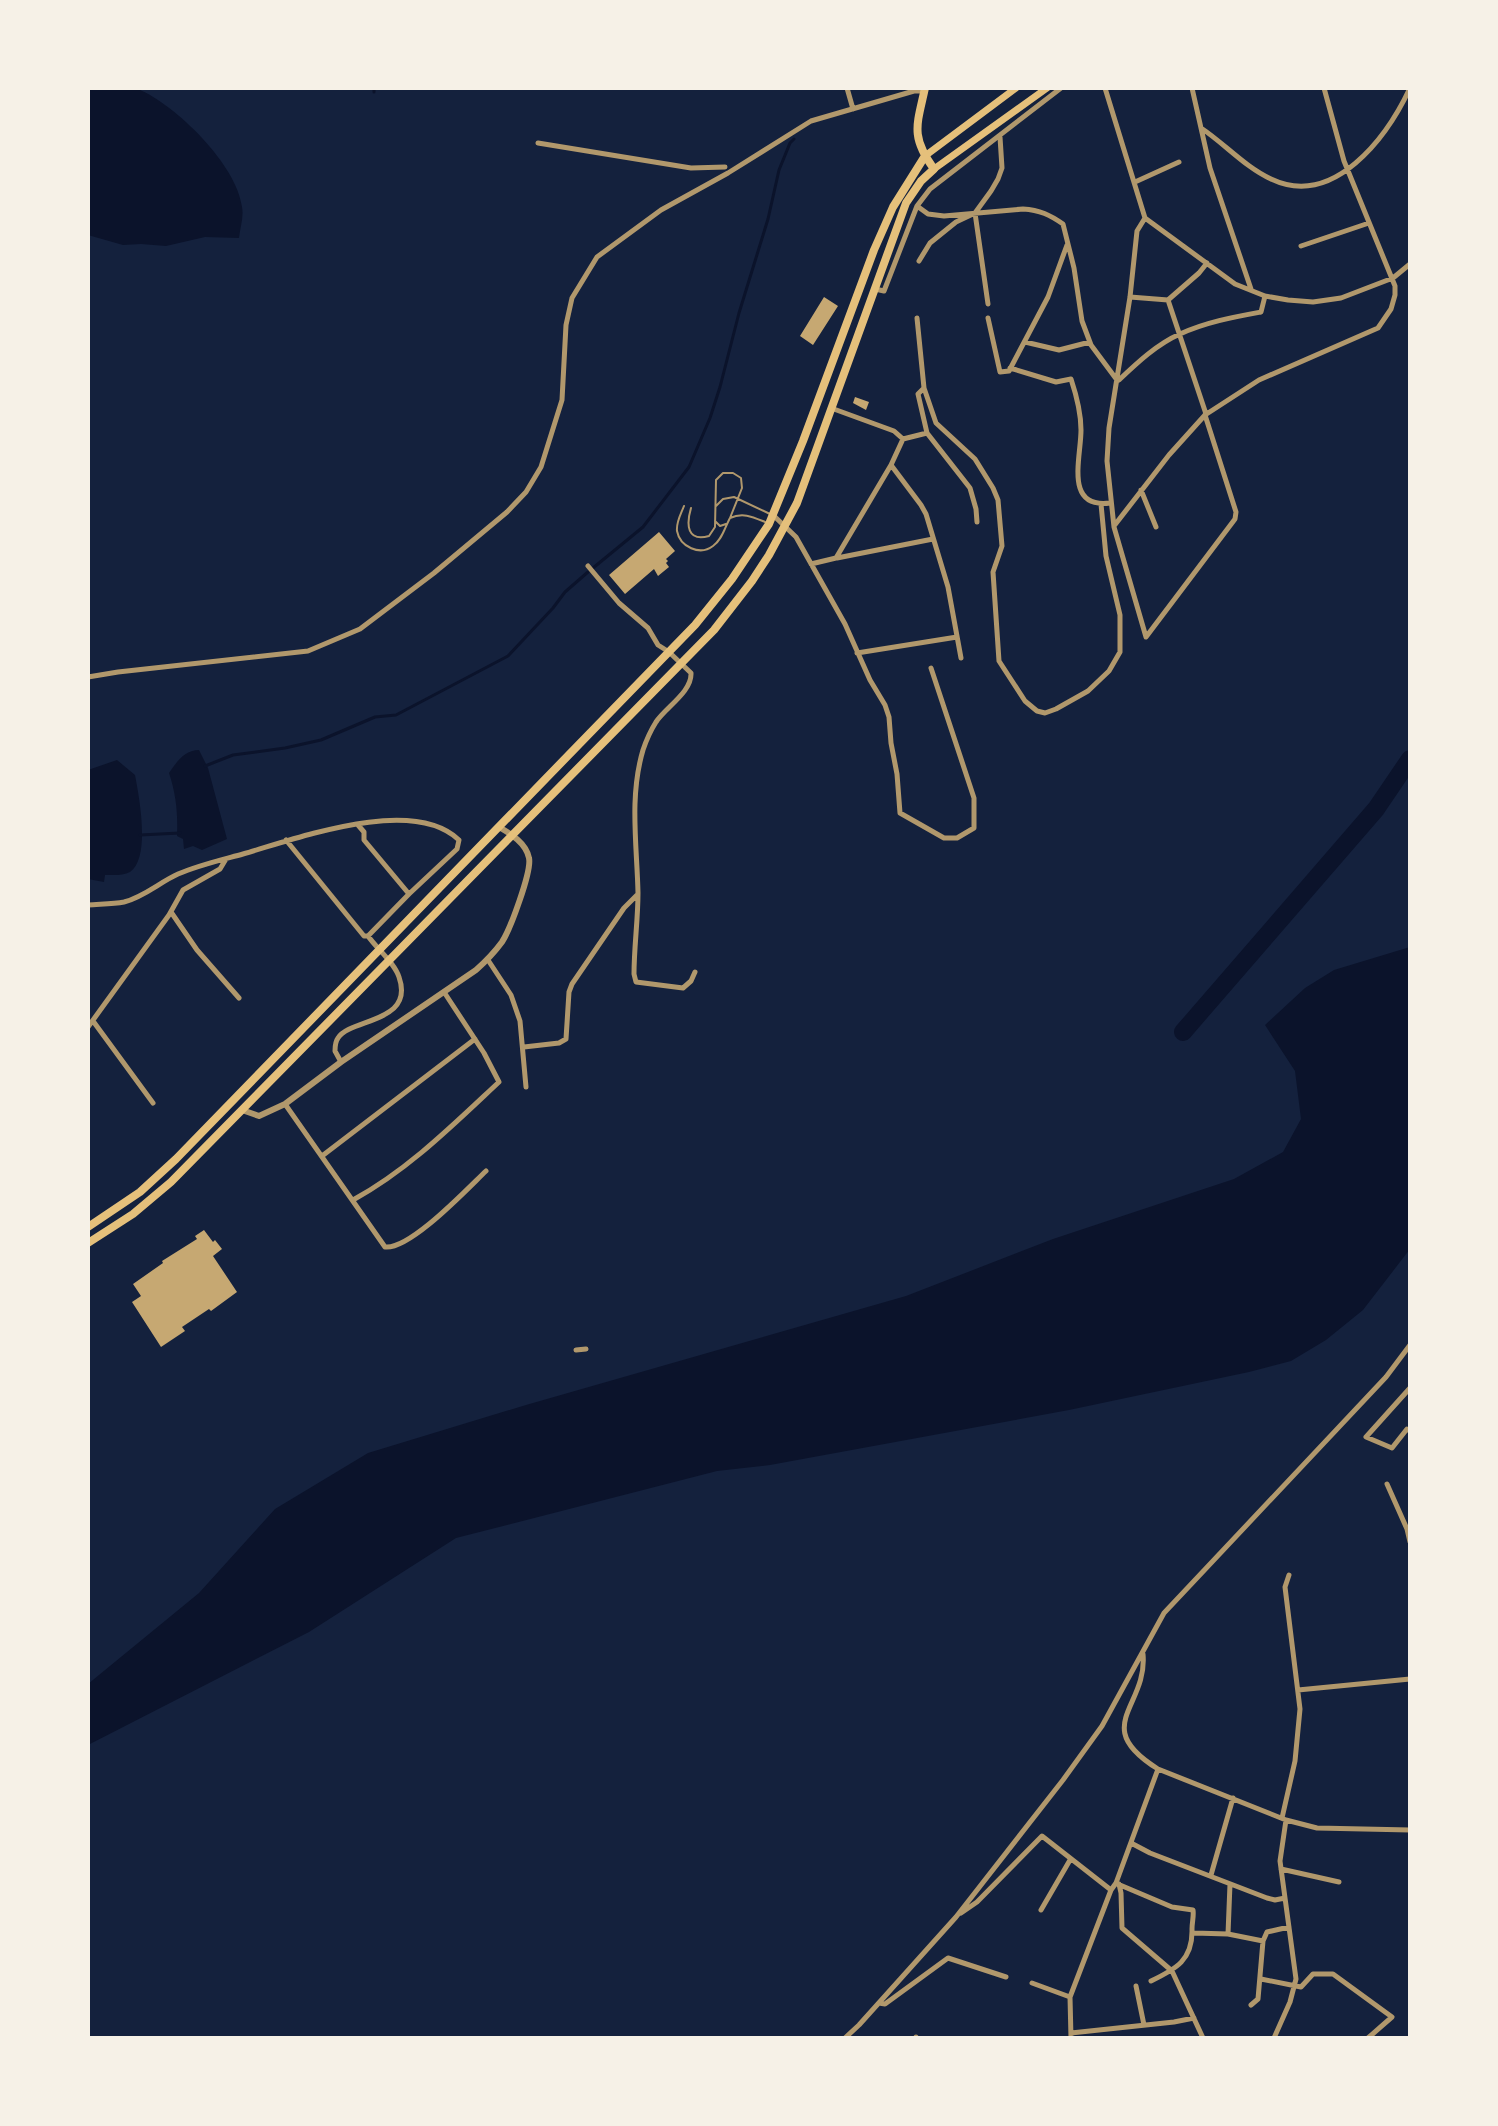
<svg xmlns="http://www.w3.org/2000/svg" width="1498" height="2126" viewBox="0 0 1498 2126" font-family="'Work Sans',sans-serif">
<rect width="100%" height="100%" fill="#14213d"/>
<path fill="#0b132b" d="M88,88C101,88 126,85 138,89C176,105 237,165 242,207C244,217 240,228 239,238L205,237L166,246L141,244L123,245L88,235Z
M199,750L208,768L227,839L202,850L193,846L184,849L183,839L177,836C178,813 176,794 169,773C176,763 184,750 199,750Z
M117,760L135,775C139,796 151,858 130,872C123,876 113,875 105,875L104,882L88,879V770Z
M1410,947V1249L1363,1310L1326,1340L1291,1361L1249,1372L1069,1410L770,1465L717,1471L456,1538L309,1632L88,1745V1684L199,1593L275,1509L368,1453L526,1405L906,1296L1053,1239L1234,1179L1283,1152L1301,1119L1295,1071L1265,1025L1305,988L1334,970Z"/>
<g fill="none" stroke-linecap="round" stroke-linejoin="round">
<path stroke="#0b132b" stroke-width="3" d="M374,88V92
M593,568L643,527L689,467L710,418L720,387L739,313L768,219L779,170L790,143L794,139
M205,766L233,755L285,748L321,740L375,717L396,715L508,656L553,608L565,592L588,572
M140,835L180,833"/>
<path stroke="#0b132b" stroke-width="18" d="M1183,1032L1376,809L1410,759"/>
</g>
<path fill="#c6a872" d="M824,297L838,306L813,345L800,336Z
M855,397L869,402L866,410L853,403Z
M659,532L675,551L666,559L668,561L666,563L669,567L658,576L654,569L625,594L609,575Z
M204,1230L213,1242L215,1240L222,1249L213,1256L237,1292L211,1311L209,1309L182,1327L185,1331L161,1347L132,1302L141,1296L133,1284L163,1263L162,1261L197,1239L195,1236Z"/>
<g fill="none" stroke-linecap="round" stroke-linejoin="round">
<path stroke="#b1986c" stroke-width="2" d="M684,506C681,514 676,522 677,531C680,547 700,556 713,546C722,540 725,527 730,518C743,512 753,517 765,522
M716,506L723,499L734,497L770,514
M691,508C686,525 687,542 709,536L715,527L716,480L723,473H733L741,478L742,488L730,518
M715,521L720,526L726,524"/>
<path stroke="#b1986c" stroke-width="5" d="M847,88L853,109
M1105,88L1145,218L1137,231L1130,297L1109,428L1107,461L1114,527L1146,637L1235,519L1236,512L1205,415
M1192,88L1201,128
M538,143L691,168L725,167
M1135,182L1179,162
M917,206L928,214L944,216L1023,209C1040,210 1050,215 1063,224L1074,268L1082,321L1091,345L1117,380
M975,213L988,304
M1145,218L1235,284L1265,296L1288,300L1313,302L1341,298L1393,278L1410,264
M1301,246L1369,223
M919,261L930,243L956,222L975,213L991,191L998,179L1002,168L1000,137
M875,289L884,291L917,206L930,189L1061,88
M1251,289L1210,168L1201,128C1225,144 1245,167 1271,179C1334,209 1387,137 1410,88
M1130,297L1168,300L1206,414
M1168,300L1199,273L1207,263
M917,318L924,388L936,423L975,459L993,488L998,500L1002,546L993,572L999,661L1025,701L1037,711L1045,713L1056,709L1088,691L1109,671L1120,652V615L1106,556L1101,504
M988,318L1000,372L1009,371L1048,297L1067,245
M1025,342L1059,350L1090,342
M1010,368L1056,382L1071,379C1076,394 1081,413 1081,430C1081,458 1064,509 1110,503
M1119,380C1137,363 1157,344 1180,334C1206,322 1234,317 1261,312L1265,296
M924,388L918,394L927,433L970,488L976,509L977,522
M831,408L894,431L903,439L891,465L921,505L926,514L948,587L961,658
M903,439L927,433
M1141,490L1156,527
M773,515L796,537L845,624L870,680L885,705L889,717L891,743L897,774L900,813L944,838H957L974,828V798L931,668
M1114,526L1169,455L1205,415L1259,380L1378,328L1391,309L1395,295V286L1344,161L1324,88
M837,558L933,539
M811,564L836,558L891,465
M588,566L619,603L648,628L658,645L669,652L691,673C692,692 666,707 656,722C651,730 646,741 643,750C629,797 637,846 638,893C638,920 634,947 634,974L636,982L683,988L691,981L695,972
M857,653L957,637
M88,677L118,672L308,651L360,629L434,573L507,512L526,492L541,467L562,400L566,325L572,298L597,257L661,210L728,173L811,121L914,91H923
M358,825L364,832V840L409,894
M286,840L364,936H368C377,949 394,962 399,977C415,1023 351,1018 338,1038C335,1042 335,1046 335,1051L341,1062
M88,905C100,904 113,904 124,902C144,897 160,882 178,874C199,865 221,860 243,854C296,839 412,795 459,840L457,849L409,894L368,936
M171,912L197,950L239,998
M488,960L511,995L520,1021L526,1087
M93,1021L153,1103
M88,1027L169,915L183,890L220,869L226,859
M524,1047L559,1043L566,1039L569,992L572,984L624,908L637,895
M285,1104L385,1247C410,1250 467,1189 486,1171
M322,1156L475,1039
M353,1200C408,1170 453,1125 499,1082L484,1053L444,992
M576,1350L586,1349
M1410,1388L1366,1437L1392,1448L1407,1429L1410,1431
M1387,1484L1407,1529L1410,1542
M1143,1654C1148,1707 1089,1726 1158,1769L1286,1820L1317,1828L1410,1830
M1298,1690L1410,1679
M1282,1818L1295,1761L1300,1709L1285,1587L1289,1575
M1131,1843L1150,1853L1267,1898L1275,1900L1285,1898
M1281,1869L1339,1882
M1211,1875L1233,1798
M1119,1884L1121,1893L1122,1928L1172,1971L1203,2038
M1120,1885L1172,1907L1193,1910C1194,1916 1192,1922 1192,1929C1193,1960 1176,1969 1151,1981
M1041,1910L1070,1860
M961,1913L977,1902L1042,1836L1111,1890
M1194,1933L1228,1934L1263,1941
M1228,1934L1230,1884
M1261,1979L1301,1987L1313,1974H1333L1392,2017L1368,2038
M1032,1983L1070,1997
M1136,1986L1144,2025
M879,2003L885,2004L948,1958L1006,1977
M1251,2005L1258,1999L1263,1941L1267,1932L1289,1927
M1071,2033L1174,2022L1194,2018
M916,2037V2038
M845,2038L859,2025L956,1917L1063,1780L1102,1726L1164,1613L1386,1377L1410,1345
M1071,2038L1070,1997L1111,1890L1116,1883L1158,1769
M1274,2038L1290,2002L1296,1979L1280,1861L1286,1820"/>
<path stroke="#b1986c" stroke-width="6" d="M242,1110L259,1116L285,1104L341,1062L476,970C485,962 494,953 502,942C510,930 532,871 529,858C526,843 511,834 499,827"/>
<path stroke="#e5c07b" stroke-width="7" d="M925,156L1016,88
M934,169L1047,88"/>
<path stroke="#e5c07b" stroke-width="8" d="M88,1227L140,1192L176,1159L695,625L732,579L769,524L803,441L874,250L893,207L925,156
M88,1243L133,1214L171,1182L714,630L752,581L769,555L797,503L906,203L921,181L934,169C910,136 917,125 925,88"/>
</g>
<rect width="1498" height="2126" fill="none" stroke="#f6f1e7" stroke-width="180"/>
</svg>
